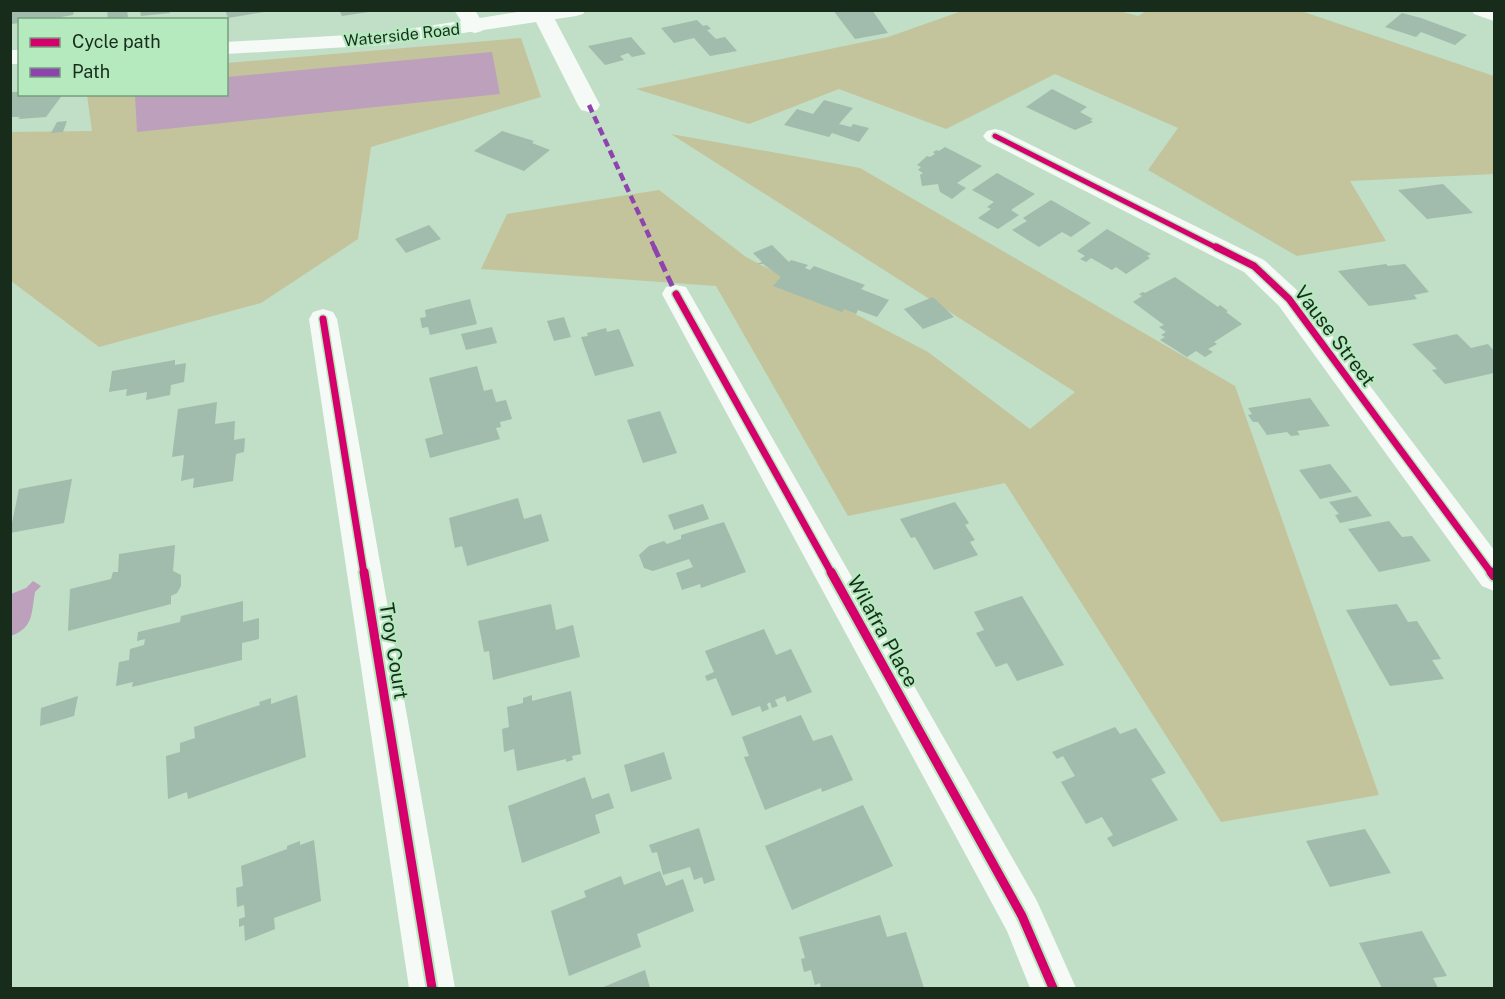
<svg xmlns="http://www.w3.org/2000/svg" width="1505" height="999" viewBox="0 0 1505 999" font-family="'Public Sans',sans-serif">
<rect width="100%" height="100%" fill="#c1dec7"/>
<path fill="#c3c49c" d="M1119,11L1138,16L1148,10L1301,11L1494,76V174L1350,181L1386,241L1297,256L1148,170L1178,128L1055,74L946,129L839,89L749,124L636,89L888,37L962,11Z
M521,38L541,97L371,147L358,239L261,303L99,347L11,281L10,132L92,131L87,95L226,94L227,63Z
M671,134L860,168L1235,386L1379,795L1221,822L1005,483L848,516L716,286L481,269L507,214L659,190L746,257L928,352L1030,429L1075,392Z"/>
<path fill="#bda0bb" d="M492,52L500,94L137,132L135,95L226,94L227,77Z
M33,581L41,586L35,592C31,614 34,627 11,636V594L26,588Z"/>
<path fill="#a1bbac" d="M19,10H74L73,15L43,20H20V23L11,24L10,12Z
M107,10H127L128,17L108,20Z
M140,10H169L170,13L141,16Z
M225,10H263L264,12L228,18Z
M339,10H375V11L342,16Z
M833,10H872L888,33L855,39Z
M1402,13L1421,18L1467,35L1455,45L1421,32L1416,37L1385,27Z
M697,20L703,26L707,25L711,29L707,30L716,39L725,37L737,51L710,56L694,38L674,43L661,28Z
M631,37L646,54L632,57L628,53L620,56L624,60L605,65L588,46Z
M1052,89L1087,107L1080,112L1093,119L1090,120L1093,122L1075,130L1026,107Z
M10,92H20V94H63L46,117L18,119L20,117H10Z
M824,100L853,108L839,124L851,127L853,124L869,128L859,142L832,133L829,137L784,125L797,109L813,114Z
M67,121L63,132L51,133L57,122Z
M502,131L534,141L532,143L550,150L524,171L474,151Z
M945,147L982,166L957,183L966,188L952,199L940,192L938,184L922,186L920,175L923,173L918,170L921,167L917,165L927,156L930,157L935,154L933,152L937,150L939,151Z
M997,173L1035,194L1011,210L1019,215L998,229L978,218L991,209L987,207L994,202L972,190Z
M1443,184L1473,213L1427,219L1398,190Z
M1051,200L1091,223L1071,237L1062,232L1039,247L1012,230L1027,221L1023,218Z
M429,225L441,239L406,253L395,239Z
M1107,229L1151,254L1147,256L1150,258L1126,274L1116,267L1112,270L1091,258L1086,262L1080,259L1085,256L1077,251Z
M772,245L789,262L791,260L808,265L805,268L810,270L814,266L865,285L861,289L889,300L877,317L858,310L856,314L844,309L842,312L773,286L781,277L763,264H757L762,262L753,253Z
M1386,264L1388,266L1405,264L1429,292L1414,295L1417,299L1369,306L1338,271Z
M1175,277L1218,307L1220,305L1228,311L1226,312L1242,324L1214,342L1217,344L1208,349L1213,352L1205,357L1196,351L1187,357L1160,340L1165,337L1161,335L1166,332L1159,327L1164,325L1133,302L1142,296L1139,294L1143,292L1145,293Z
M933,297L954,317L923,329L904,309Z
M470,299L477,324L430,335L428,327L422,328L420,318L426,317L425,310Z
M564,317L571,337L554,341L547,321Z
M492,327L497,343L466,350L461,334Z
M606,328L607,332L619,329L634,366L595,376L581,337L588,336L587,333Z
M1457,334L1471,348L1488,344L1494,351V373L1445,384L1432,370L1437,369L1412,344Z
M175,360V365L186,363L184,382L171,385L170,395L146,400L147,392L126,396L127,389L109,392L112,371Z
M477,366L484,391L492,389L496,402L506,400L512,419L500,422L501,427L496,428L500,439L430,458L425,439L443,434L429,378Z
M1310,398L1330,426L1297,431L1300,435L1291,436L1287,432L1267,435L1258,422H1253L1248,415L1252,414L1248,408Z
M217,402L215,424L235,421L234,440L245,438L244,452L236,454L233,481L193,488L194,478L181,481L184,455L172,457L178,409Z
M660,411L677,453L643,463L627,420Z
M1330,464L1352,492L1320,499L1299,470Z
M72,479L64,523L10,533L19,489Z
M1357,496L1372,516L1340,523L1335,515L1339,514L1329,502Z
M518,498L524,519L541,514L549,541L467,566L462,546L455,548L449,518Z
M955,502L969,523L965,525L975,540L970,542L978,555L934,570L915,537L911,538L900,519Z
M703,504L709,519L674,530L668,515Z
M1389,521L1402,537L1412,536L1431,561L1379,572L1348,529Z
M724,522L746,572L701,588L700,584L682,590L676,573L693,567L689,559L653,571L644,568L639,555L649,546L664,541L667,544L681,539V535Z
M175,545L173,571L181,575V586L177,593L171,596V604L68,631L70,589L111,579L113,572H118L119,554Z
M1022,596L1064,665L1017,681L1007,663L996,667L976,633L984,630L974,612Z
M243,601V622L259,618V639L242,643V660L132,687L133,682L116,686L119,662L129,660L130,649L144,645L145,639L137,641L138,632L180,622L181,616Z
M551,604L556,630L573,625L580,657L493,680L489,651L484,652L478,621Z
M1397,604L1408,622L1417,621L1441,659L1432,660L1444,679L1390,686L1346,610Z
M764,629L776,655L791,649L812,692L787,702L785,696L775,700L778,706L772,708L770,702L767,704L769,709L762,712L760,706L732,716L716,678L707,681L705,676L714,672L705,651Z
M571,691L581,754L572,756L573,760L566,762V759L517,771L514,749L504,752L502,729L509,727L507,707L523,703V698L532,695V701Z
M297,695L306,757L188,799L187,792L168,799L166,756L180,752V743L195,738L194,727L260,705L259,702L271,698V704Z
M78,696L74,716L40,726L41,708Z
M801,715L813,741L832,735L853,780L822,792L821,788L765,810L744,757L749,756L742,737Z
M1115,727L1120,734L1136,728L1166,773L1151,779L1178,820L1113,847L1107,838L1113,835L1102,817L1086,824L1061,782L1075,776L1063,756L1057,759L1052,752Z
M664,752L672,779L631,792L624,765Z
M585,777L592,799L609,793L614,808L595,815L600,833L522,863L508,806Z
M863,805L893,866L792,910L765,846Z
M699,828L715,880L704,884L702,877L694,880L690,867L663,875L657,852L652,853L649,845Z
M1365,829L1391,873L1330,887L1306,841Z
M314,840L321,901L274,918L275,929L245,941L244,925L239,927V919L245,917L244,905L237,907L236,888L243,886L241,866L287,849V846L300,841V845Z
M660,871L666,886L683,879L694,911L637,934L641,947L569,976L551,911L586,897L584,891L621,876L624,885Z
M880,915L887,937L906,932L924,988H821L820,983L815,985L811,970L804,972L801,959L805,958L799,937Z
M1422,931L1447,976L1433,978L1438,988H1382L1359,943Z
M645,970L650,988H601Z"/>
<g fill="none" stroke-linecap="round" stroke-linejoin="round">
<path fill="#f6faf7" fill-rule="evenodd" d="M454,10H475L485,27L482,31L475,33L468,31Z
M546,10L553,16L600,105L597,110L589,112L581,110L578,105L533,16L536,12Z
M1471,10H1494V21L1474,14Z
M995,129L1003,131L1264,260L1299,292L1494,550V591L1482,586L1279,306L1244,272L987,141L983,136L987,131Z
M676,285L686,287L690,294L1037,901L1076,988H1030L1007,931L662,294L666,287Z
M323,309L333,312L337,319L455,988H409L309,319L313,312Z"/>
<path fill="#f6faf7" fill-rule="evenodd" d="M531,10H586L583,14L576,16L383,45L226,54V42L383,33Z
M10,50H20V64H10Z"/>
<path stroke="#8e44ad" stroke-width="4.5" stroke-dasharray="8 4.5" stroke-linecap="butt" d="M589,105L655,249"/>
<path stroke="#8e44ad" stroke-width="5" stroke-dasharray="11 5" stroke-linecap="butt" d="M654,247L676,294"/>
<g stroke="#b5eabf" stroke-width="8">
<path id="cycleway-far2" d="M995,136L1219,249"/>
</g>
<g stroke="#b5eabf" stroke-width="10">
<path id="cycleway-far1" d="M1216,247L1254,266L1289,299L1492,574
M676,294L832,574
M323,319L364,574"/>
</g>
<g stroke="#b5eabf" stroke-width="13">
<path id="cycleway" d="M364,572L432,988
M831,572L1022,916L1053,988
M1491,572L1494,576"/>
</g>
<use href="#cycleway-far2" stroke="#d6006c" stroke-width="5"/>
<use href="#cycleway-far1" stroke="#d6006c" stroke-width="7"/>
<use href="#cycleway" stroke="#d6006c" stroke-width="9"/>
</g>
<g text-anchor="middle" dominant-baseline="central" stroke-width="4.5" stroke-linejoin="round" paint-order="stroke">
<g font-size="16" fill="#182c1c" stroke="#b5eabf">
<text transform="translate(402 35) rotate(-6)">Waterside Road</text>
</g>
<g font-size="20" fill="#182c1c" stroke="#b5eabf">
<text transform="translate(1335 336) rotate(53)">Vause Street</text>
<text transform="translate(883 631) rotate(61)">Wilafra Place</text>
<text transform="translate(394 651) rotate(81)">Troy Court</text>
</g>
</g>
<rect width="1505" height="999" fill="none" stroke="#182c1c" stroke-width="24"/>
<rect x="18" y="18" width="210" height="78" fill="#b5eabf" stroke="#769e7e" stroke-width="1.5"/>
<rect x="30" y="38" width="30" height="9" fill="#d6006c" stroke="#769e7e" stroke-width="1.5"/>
<text x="72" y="48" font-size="18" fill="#182c1c">Cycle path</text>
<rect x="30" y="68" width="30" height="9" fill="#8e44ad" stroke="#769e7e" stroke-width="1.5"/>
<text x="72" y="78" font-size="18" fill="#182c1c">Path</text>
</svg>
